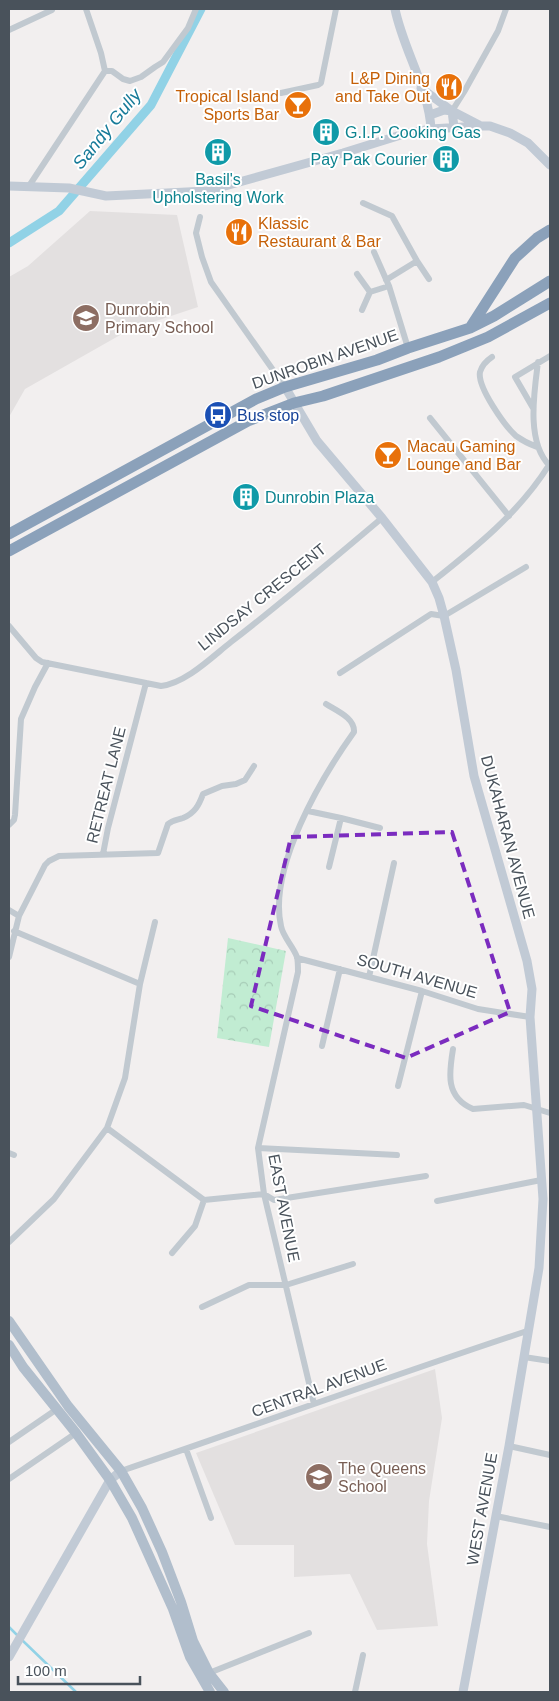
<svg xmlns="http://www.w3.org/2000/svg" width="559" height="1701" viewBox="0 0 559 1701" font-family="Helvetica,sans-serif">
<defs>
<pattern id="forest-crowns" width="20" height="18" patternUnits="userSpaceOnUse" patternTransform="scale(1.25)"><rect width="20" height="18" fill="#c1ecd2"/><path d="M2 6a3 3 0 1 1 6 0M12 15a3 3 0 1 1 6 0" fill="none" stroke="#a7ccb7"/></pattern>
</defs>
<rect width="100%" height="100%" fill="#f2efef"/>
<path fill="#e3e0e0" d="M90,211L177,215L198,307L129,330L25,389L9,417V277L28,266Z
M435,1369L442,1418L429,1501L427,1544L438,1626L377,1630L350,1574L294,1577V1545H235L196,1453Z"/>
<path fill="url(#forest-crowns)" d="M228,938L286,951L269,1047L217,1038Z"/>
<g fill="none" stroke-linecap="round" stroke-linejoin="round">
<path stroke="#91d2e6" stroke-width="2.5" d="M9,1627L18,1636
M22,1640L76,1692"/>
<path stroke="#91d2e6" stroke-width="9" d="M9,243L59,211L151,105L201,9"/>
<path stroke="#c1c9d0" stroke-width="6" d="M9,30L52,10
M105,71H112L123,79L130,81L141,77L155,67L163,62L188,28L196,9
M281,93L318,85L321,83L336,9
M452,111L464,92L498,31L506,9
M29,186L105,71L101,53L86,9
M363,203L392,216L417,261
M200,217L196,233L202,257L211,282L285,387
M374,252L389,286L408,348
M357,274L370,292
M386,280L417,261L429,279
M362,310L370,292L389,286
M492,357C486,361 482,365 480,372C477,387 505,426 516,436C523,441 529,444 537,447
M538,362C534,393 526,443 550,466
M533,408L515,377L550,356
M430,418L509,516
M432,582C475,548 519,513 549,465
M9,626L36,658L42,662L161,686C186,683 212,657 231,642C283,602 332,560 382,518
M340,673L431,614L444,616L526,567
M308,811L341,818L380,828
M9,825L14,820L15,815L21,719L35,687L48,663
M103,854L108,828L146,683
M329,867L341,818
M9,910L19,916
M14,931L140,984
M9,957L19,916L45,865L49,861L59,856L158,853L168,824C173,820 177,820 183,818C195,813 199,805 203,794L222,786L236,784L245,780L254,766
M297,958L422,991L478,1009L530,1017
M369,977L394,863
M322,1046L340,969
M453,1049C449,1073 445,1097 473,1109L524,1105L550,1113
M398,1086L422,991
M107,1128L204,1200L264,1194L274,1200L426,1176
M258,1148L397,1155
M9,1153L14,1155
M437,1201L541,1180
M9,1242L54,1199L107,1128L125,1078L140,984L155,922
M172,1253L195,1226L204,1200
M202,1307L249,1285H286L353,1264
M524,1357L550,1361
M314,1404L264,1194L258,1148L298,972C298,967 298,961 297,957C293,946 283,937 281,926C268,868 321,778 354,732C355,718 337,711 326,704
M9,1442L57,1409
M509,1446L550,1455
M186,1449L211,1518
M121,1471C256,1425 391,1376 527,1331
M9,1479L76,1433
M496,1516L550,1527
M209,1673L309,1633
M355,1692L363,1655"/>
<path stroke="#c1cad5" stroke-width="9" d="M395,9C403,49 429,89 431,129
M421,88L452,111L479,125
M430,115L444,110L452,111L454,127
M9,186L69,188L106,196L207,191L343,153L404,134L431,129L480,126H490L510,133L528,143L550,165
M285,387L317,441L382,518L432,582L439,598L444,616L456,670L474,776L527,961L532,989L530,1017L543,1199L539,1268L509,1446L463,1692
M9,1657L110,1480L121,1471"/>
<path stroke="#b1becc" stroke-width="10" d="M9,1321L68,1406L121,1471L142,1508L162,1552L181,1602L193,1641L209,1673L224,1692
M9,1345L23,1367L76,1433L110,1480L132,1518L173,1609L190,1657L210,1692"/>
<path stroke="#8ba1ba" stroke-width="11" d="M470,328L515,258L537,238L550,230
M9,534L256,399L285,387L377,360L408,348L470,328L494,316L550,281
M9,551L248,421L294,403L323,396L439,357L488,337L550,303"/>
</g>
<path fill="none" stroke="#7b2cbf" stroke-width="4" stroke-dasharray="10 6" stroke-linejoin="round" d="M452,832L510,1012L406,1058L251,1006L291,837Z"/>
<defs>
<g id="restaurant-disc" transform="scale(1.4375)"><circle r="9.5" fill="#e8710a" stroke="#fff"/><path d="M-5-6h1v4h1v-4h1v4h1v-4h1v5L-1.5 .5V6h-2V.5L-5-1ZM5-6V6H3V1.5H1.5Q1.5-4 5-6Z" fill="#fff"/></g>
<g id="bar-disc" transform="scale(1.4375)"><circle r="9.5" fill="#e8710a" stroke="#fff"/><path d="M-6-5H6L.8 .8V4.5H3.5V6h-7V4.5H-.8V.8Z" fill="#fff"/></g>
<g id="building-disc" transform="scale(1.4375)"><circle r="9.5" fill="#0f9aa8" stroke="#fff"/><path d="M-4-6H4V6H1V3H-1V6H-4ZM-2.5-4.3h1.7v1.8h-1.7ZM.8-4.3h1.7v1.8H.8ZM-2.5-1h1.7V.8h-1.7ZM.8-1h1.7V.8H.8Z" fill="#fff"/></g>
<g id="school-disc" transform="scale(1.4375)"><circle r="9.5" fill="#8d6e63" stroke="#fff"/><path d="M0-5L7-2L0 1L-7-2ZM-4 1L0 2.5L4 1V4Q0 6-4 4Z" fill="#fff"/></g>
<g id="bus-disc" transform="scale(1.4375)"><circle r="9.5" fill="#1a4fb4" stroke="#fff"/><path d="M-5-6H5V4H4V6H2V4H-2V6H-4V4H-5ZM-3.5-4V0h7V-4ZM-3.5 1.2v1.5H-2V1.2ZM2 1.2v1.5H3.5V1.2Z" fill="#fff"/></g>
</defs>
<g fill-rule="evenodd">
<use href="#restaurant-disc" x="449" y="87"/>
<use href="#bar-disc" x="298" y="105"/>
<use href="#building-disc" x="326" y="132"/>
<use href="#building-disc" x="218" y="152"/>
<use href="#building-disc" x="446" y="159"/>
<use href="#restaurant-disc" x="239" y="232"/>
<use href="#school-disc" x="86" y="318"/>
<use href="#bus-disc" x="218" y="415"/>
<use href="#bar-disc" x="388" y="455"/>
<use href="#building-disc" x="246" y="497"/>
<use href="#school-disc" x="319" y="1477"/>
</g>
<g text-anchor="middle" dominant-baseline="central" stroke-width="4" stroke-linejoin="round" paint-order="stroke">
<g font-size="16" fill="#c56008" stroke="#fff" text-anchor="end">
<text x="430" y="78">L&amp;P Dining<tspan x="430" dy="18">and Take Out</tspan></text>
<text x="279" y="96">Tropical Island<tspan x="279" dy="18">Sports Bar</tspan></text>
<text x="258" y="223" text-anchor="start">Klassic<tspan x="258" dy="18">Restaurant &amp; Bar</tspan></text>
<text x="407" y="446" text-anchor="start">Macau Gaming<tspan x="407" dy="18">Lounge and Bar</tspan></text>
</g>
<g font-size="16" fill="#0d838f" stroke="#fff" text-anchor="start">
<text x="345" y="132">G.I.P. Cooking Gas</text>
<text x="427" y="159" text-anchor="end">Pay Pak Courier</text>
<text x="218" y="179" text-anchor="middle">Basil's<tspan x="218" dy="18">Upholstering Work</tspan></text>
<text x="265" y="497">Dunrobin Plaza</text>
</g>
<g font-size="16" fill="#785e54" stroke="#fff" text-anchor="start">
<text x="105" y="309">Dunrobin<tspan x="105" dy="18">Primary School</tspan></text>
<text x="338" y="1468">The Queens<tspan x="338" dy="18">School</tspan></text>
</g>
<g font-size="16" fill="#49525b" stroke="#fff">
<text transform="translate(325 359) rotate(-19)">DUNROBIN AVENUE</text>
<text transform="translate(262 597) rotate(-39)">LINDSAY CRESCENT</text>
<text transform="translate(106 785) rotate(-76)">RETREAT LANE</text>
<text transform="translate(508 837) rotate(75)">DUKAHARAN AVENUE</text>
<text transform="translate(417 976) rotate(16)">SOUTH AVENUE</text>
<text transform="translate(284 1208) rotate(79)">EAST AVENUE</text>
<text transform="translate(319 1388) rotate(-20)">CENTRAL AVENUE</text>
<text transform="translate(482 1509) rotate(-80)">WEST AVENUE</text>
</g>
<g font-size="16" fill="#164399" stroke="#fff" text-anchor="start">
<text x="237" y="415">Bus stop</text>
</g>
<g font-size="18" font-style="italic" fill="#177b99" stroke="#fff">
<text transform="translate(107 129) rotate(-51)">Sandy Gully</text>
</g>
</g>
<rect width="559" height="1701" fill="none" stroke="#49525b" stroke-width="20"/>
<path d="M18 1676v8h122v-8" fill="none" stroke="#49525b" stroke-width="2.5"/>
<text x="25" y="1676" font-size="15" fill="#49525b" stroke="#ffffff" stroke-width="4" paint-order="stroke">100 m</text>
</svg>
